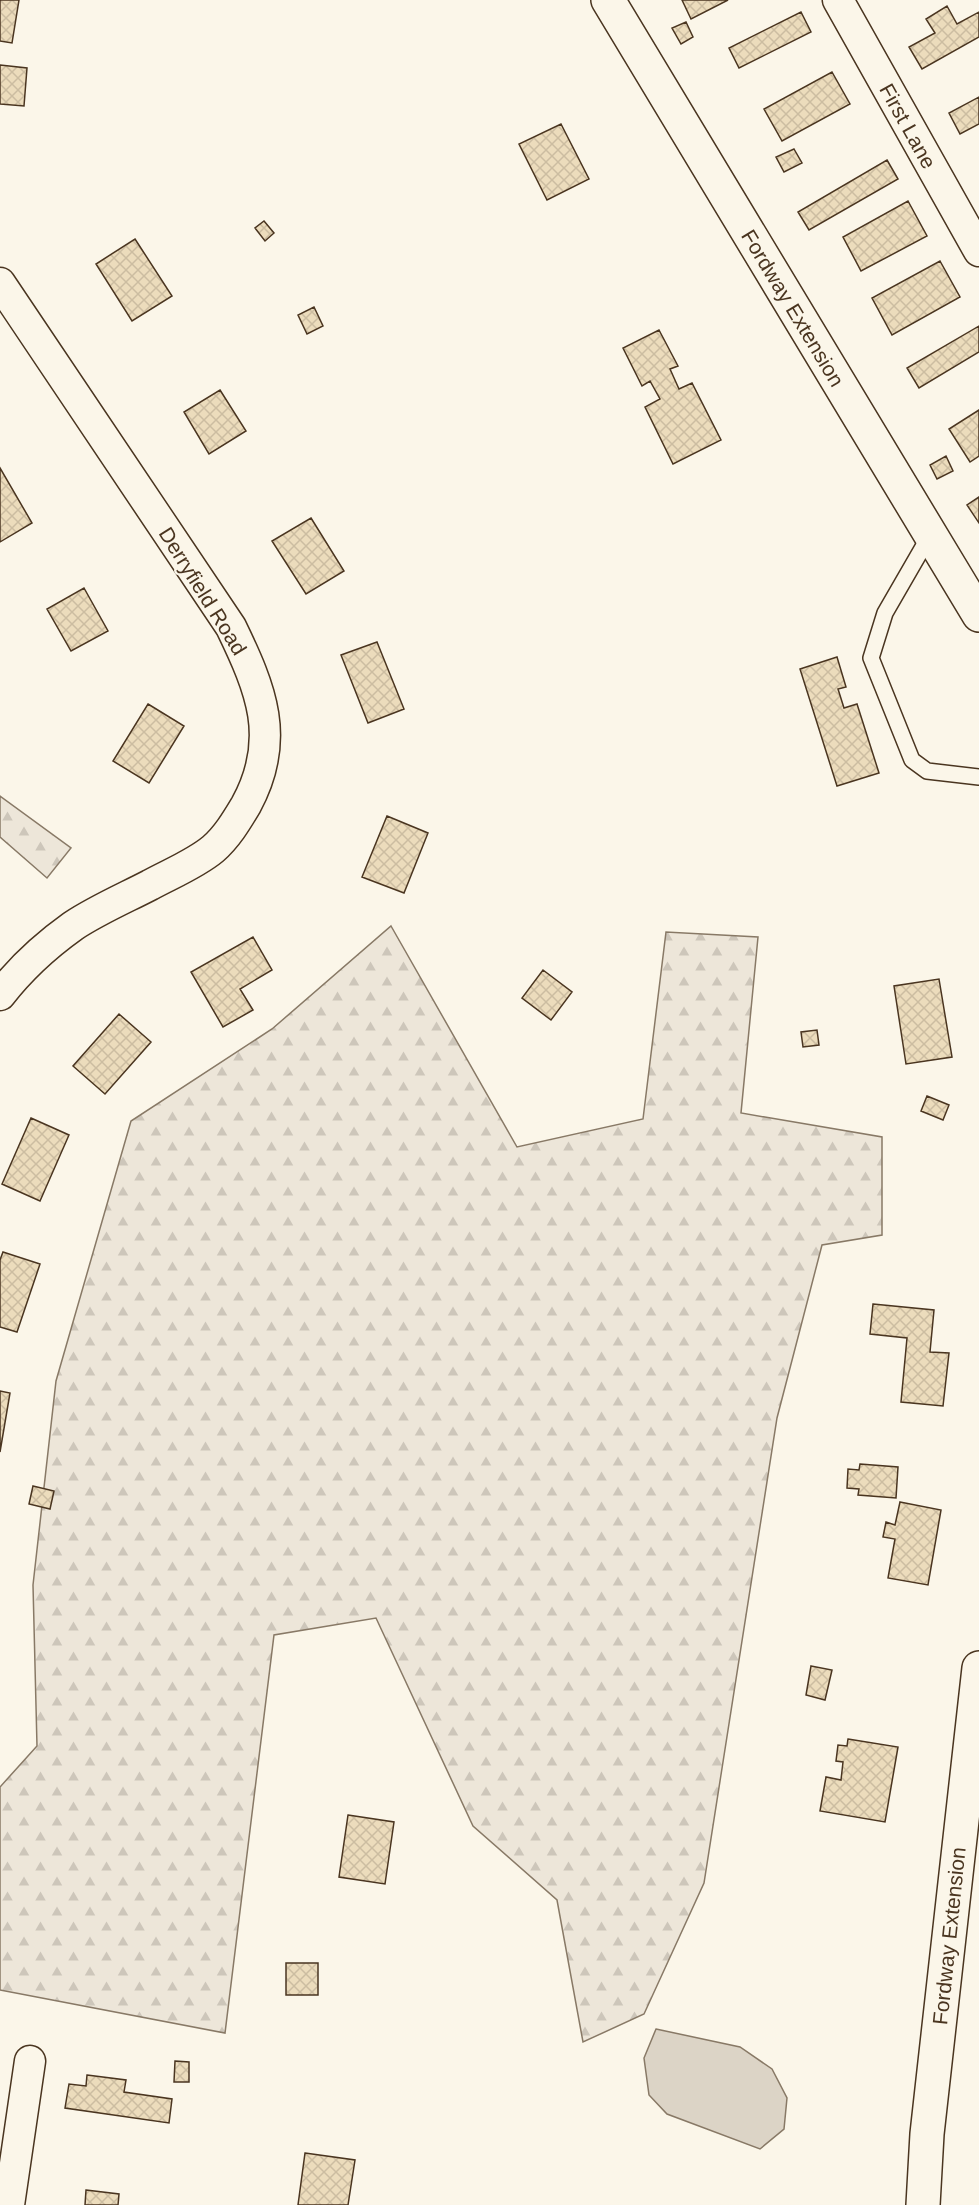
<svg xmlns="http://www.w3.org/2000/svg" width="979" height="2205" viewBox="0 0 979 2205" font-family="Arial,sans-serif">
<defs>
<pattern id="forest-firs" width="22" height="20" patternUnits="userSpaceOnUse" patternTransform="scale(1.5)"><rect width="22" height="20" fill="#ede6d9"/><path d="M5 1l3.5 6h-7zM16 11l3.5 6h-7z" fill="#cdc6ba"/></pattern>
<pattern id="building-cross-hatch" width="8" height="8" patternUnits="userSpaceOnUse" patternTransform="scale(1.5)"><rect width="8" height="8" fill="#ecdcbc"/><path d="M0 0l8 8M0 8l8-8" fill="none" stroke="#ccbda1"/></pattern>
</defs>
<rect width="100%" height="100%" fill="#fbf6e9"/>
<path fill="url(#forest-firs)" stroke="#887966" stroke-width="1.5" d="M0,796L71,848L47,878L0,837Z
M391,926L517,1147L643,1119L666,932L758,937L741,1113L882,1137V1235L822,1245L777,1418L704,1883L644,2014L583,2042L557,1900L473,1826L376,1618L274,1635L225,2033L0,1990V1787L37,1746L33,1585L56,1381L131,1121L272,1029Z"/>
<path fill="#dcd4c6" stroke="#887966" stroke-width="1.5" d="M656,2029L740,2047L772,2069L787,2098L784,2129L760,2149L667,2114L649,2095L644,2058Z"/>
<path fill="url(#building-cross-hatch)" stroke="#4a3520" stroke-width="1.5" d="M0,0H19L12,43L0,41Z
M682,0H728L691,19Z
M947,6L957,24L979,12V37L922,69L909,47L935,33L926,19Z
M801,12L811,32L739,68L729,48Z
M686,22L693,37L681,44L672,28Z
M0,65L27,68L24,106L0,104Z
M832,72L850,104L782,141L764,109Z
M979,97V124L960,134L949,113Z
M561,124L589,179L547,200L519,144Z
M794,149L802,163L784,172L776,157Z
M887,160L898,179L809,230L798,212Z
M908,201L927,236L861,271L843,237Z
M264,221L274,233L265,241L255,228Z
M135,239L172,296L132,321L96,264Z
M940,261L960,297L892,335L872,298Z
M314,307L323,326L307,334L298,315Z
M979,326V352L919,388L907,368Z
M659,330L678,366L670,369L679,389L692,383L721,440L673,464L645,407L660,399L650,381L642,386L623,348Z
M220,390L246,431L209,454L184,412Z
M979,410V456L970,462L949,429Z
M946,456L953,471L937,479L930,465Z
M0,468L32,523L0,542Z
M979,497V523L967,505Z
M311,518L344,571L306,594L272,541Z
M84,588L108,631L71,651L47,609Z
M377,642L404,709L368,723L341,655Z
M837,657L846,687L838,689L844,708L857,704L879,773L837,786L800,669Z
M148,704L184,726L149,783L113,761Z
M387,816L428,833L404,893L362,877Z
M253,937L272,970L240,989L253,1010L223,1027L191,972Z
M543,970L572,992L551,1020L522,998Z
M939,979L952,1057L906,1064L894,986Z
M119,1014L151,1042L105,1094L73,1066Z
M817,1030L819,1045L803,1047L801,1032Z
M927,1096L949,1105L943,1120L921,1111Z
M31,1118L69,1135L40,1201L2,1184Z
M3,1252L40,1264L17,1332L0,1327V1260Z
M873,1304L934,1310L930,1352L949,1353L943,1406L901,1402L907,1338L870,1334Z
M0,1391L10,1393L0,1452Z
M860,1464L898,1467L896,1498L858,1495L859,1489L847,1488L848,1469L859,1470Z
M33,1486L54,1491L50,1509L29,1504Z
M900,1502L941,1510L928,1585L888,1578L895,1539L883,1537L886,1522L895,1525Z
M811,1666L832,1670L825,1700L806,1695Z
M848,1739L898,1747L885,1822L820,1811L826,1777L841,1780L843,1762L836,1761L838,1745L847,1746Z
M348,1815L394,1822L385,1884L339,1877Z
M286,1963H318V1995H286Z
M175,2061L189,2062V2082H174Z
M87,2075L126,2080L124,2092L172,2099L169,2123L65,2108L69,2084L86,2086Z
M305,2153L355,2160L348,2205H298Z
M86,2190L119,2194L118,2205H85Z"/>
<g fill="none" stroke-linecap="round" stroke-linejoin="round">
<g stroke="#4a3520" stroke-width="18">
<path id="service" d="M930,535L885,613L871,658L912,760L927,771L979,777"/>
</g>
<g stroke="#4a3520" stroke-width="33">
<path id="minor" d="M838,0L979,251
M0,283L231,627C261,689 282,739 246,805C237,820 227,837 213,849C195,864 170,874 150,885C125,898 97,910 73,926C45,946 21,968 0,995
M9,2205L30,2061"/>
</g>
<g stroke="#4a3520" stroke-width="36">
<path id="tertiary" d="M608,0L979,615
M923,2205L927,2134L979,1668"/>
</g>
<use href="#service" stroke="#fbf6e9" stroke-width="15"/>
<use href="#minor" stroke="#fbf6e9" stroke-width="30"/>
<use href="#tertiary" stroke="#fbf6e9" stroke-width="33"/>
</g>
<g text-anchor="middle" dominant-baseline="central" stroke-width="4.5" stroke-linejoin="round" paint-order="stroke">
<g font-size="21" fill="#4a3520" stroke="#fbf6e9">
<text transform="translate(908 126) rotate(61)">First Lane</text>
<text transform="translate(793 308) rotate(59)">Fordway Extension</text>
<text transform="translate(203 591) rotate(58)">Derryfield Road</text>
<text transform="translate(949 1936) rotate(-84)">Fordway Extension</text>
</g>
</g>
</svg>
